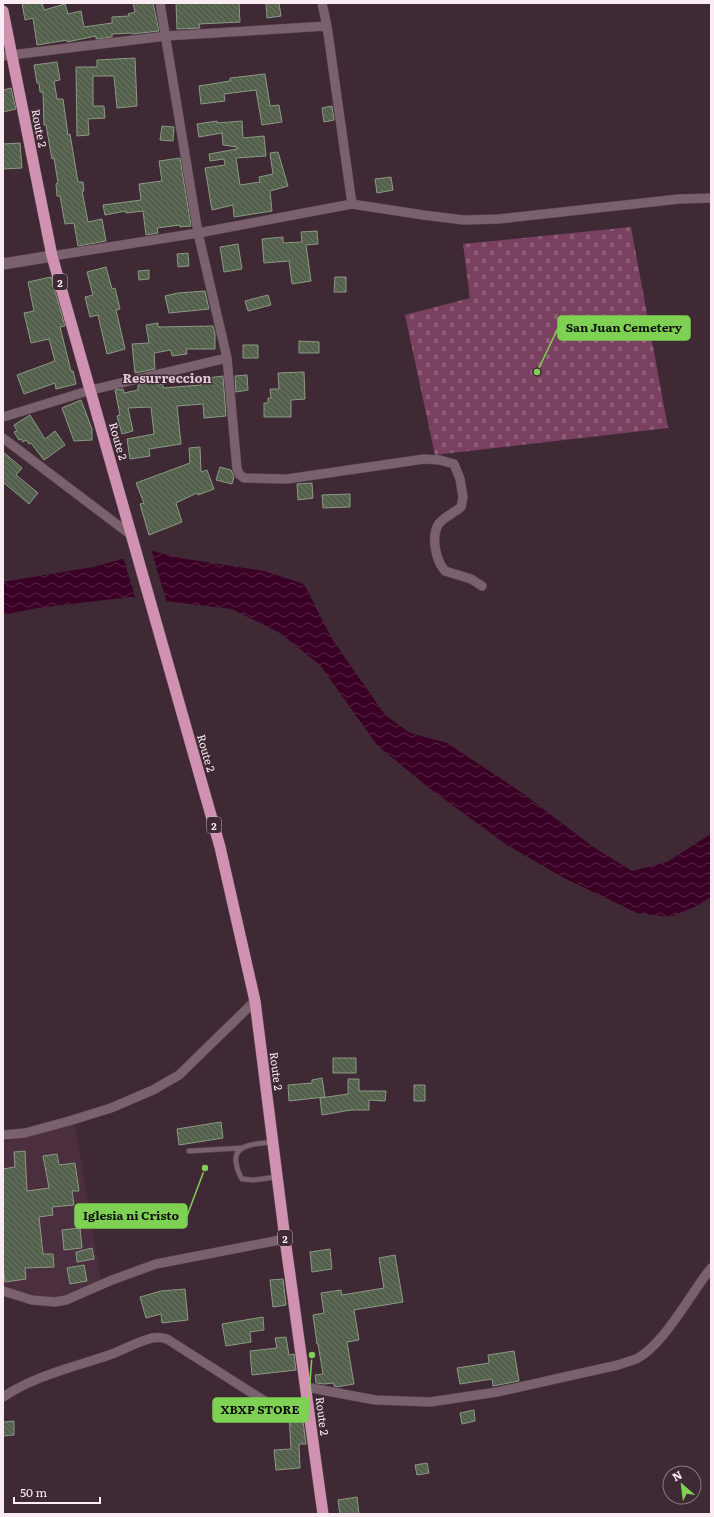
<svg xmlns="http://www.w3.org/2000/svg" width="714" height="1517" viewBox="0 0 714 1517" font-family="Literata,serif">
<defs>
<pattern id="cemetery-stones" width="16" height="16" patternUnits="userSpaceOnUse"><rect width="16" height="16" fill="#7a405f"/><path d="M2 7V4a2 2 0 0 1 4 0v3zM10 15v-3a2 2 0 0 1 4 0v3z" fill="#8e5c76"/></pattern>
<pattern id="water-waves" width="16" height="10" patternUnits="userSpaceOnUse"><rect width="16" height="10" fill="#3b0025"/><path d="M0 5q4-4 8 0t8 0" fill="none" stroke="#582545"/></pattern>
<pattern id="building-back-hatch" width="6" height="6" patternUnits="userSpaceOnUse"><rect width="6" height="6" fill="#52604c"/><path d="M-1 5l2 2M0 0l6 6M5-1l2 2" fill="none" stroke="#6c7766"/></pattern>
</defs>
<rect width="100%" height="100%" fill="#3f2934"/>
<path fill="#4c2f3e" d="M75,1125L101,1280L53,1299L3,1287V1142Z"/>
<path fill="url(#cemetery-stones)" d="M631,227L668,428L435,455L405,315L470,298L463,244Z"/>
<path fill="url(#water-waves)" d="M152,551L180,558L264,571L304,584L332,639L385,715L410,733L447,743L521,792L592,846L632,871L667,862L711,834V897L694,907L670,917L637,913L562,877L507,845L429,788L377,745L320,665L280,633L232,609L131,597L37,608L3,615V582L93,567Z"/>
<path fill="#3f2934" d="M151,549L167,603L136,600L123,557Z"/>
<path fill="url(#building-back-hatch)" stroke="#8b9a84" d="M22,3H42L44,10L65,4L68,14L81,11L84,27L112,23V17L129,16L128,14L135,12L133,3H153L159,31L132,34V33L112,34V37L96,39V36L67,42V40L37,45L33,18L25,20Z
M176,3H239L240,22L199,24L200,28L177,29Z
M266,3H279L281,16L267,18Z
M135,58L137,106L117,108L114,76H93V106H104L105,118L88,119L89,135L77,136L76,67H97V60Z
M57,62L60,80L54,81L57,99H63L68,135L70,134L78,182H83L84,191H82L88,222L102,219L106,241L78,246L74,223L65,224L60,196H57L56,184L58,183L54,158L52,159L46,125H44L43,92H40L39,83H37L34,65Z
M265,74L270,106L279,105L282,122L262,125L256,90L224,94L225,101L201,104L199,86L230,81V78Z
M11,88L16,109L3,112V90Z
M332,106L334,120L324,122L322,108Z
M217,121V123L242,121L243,138L264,136L266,156L236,158L240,185L260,182L259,177L273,174L270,153L278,152L288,186L270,191L272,211L234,217L233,205L212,210L205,168L225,165L224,159L210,161L209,154L237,149V147L223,145L222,133L199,137L197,124Z
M162,126L174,127L173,141L160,140Z
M20,143L22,168L3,169V144Z
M180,158L191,226L180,227V225L157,228L158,233L146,235L143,211L126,213V211L105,215L103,205L141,200L139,184L162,181L159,161Z
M391,177L393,190L377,193L375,179Z
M317,231L318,244L306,245L311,281L292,284L289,261L264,263L262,239L283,237V243L302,242L301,232Z
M238,244L242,269L224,272L220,247Z
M188,253L189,266L178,267L177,254Z
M106,267L112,289L115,288L120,309L116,310L125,349L107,354L98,315L90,317L85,297L93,295L87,272Z
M149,270V279L139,280L138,271Z
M51,277L65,326L60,327L71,371H73L76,384L56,389L55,383L24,394L17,375L55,361L49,339L31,343L24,313L34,311L28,282Z
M335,277H346V292H334Z
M205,291L209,309L169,313L165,296L178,293Z
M268,295L271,305L248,311L245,301Z
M158,323V327L213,326L215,334V349H186L187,354L172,356L171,350L154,353L155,369L135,373L132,344L149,343L146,325Z
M299,341L319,342V353H299Z
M243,345H258V358H243Z
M304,372L305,399L291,400V417H264V403H268V398H271L270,389H279L278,373Z
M247,375L248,390L236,392L235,376Z
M223,376L226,416L204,418L203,404L177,406L181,444L149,449L150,456L130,459L127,439L154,434L151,407L128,408L133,431L122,434L117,416L120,415L115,390L123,389L124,393L138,390V385L156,381V385L163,384V388L201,385L200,379Z
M81,400L92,429V440L74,441L62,408Z
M30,415L45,439L55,431L65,445L44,460L31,443L29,444L26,440L23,442L21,439L19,440L14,432L17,431L14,425Z
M200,447L201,472L207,470L214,489L198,495L197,493L176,503L182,522L149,535L140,504L144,503L136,483L190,463L189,448Z
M3,452L22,468L16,475L38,493L29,504L3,482Z
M220,467L231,470L234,477L232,484L216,480Z
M312,483L313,498L298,500L297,484Z
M350,494V507L323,508L322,495Z
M333,1058H356V1073H333Z
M322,1078L325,1097L289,1101L288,1085L312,1083V1080Z
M348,1079H359V1091H386L385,1101L369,1100V1110H351L322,1115L320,1098L348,1094Z
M414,1085H425V1101H414Z
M221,1122L223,1138L179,1145L177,1129Z
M25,1151L27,1191L49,1188L43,1156L57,1154L59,1165L75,1163L79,1191H72L74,1205L52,1207L53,1215L39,1217L43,1254H53L54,1267L25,1268L26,1279L5,1282L3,1266V1169L15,1167L14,1152Z
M80,1228L82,1248L64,1250L62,1230Z
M92,1248L94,1259L77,1262L76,1252Z
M330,1249L332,1269L312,1272L310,1252Z
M395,1255L403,1302L354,1310L359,1340L347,1342L354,1384L336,1387L334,1386V1383L324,1384L316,1383L315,1375L323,1374L318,1344H317L313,1315L324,1313L321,1293L341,1290L342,1295L384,1288L379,1258Z
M84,1265L87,1281L70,1284L67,1268Z
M283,1279L286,1305L273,1307L270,1280Z
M185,1289L188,1320L162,1323L161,1314L146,1318L140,1297L161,1291Z
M263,1317L264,1330L250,1332L251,1342L226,1346L222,1324Z
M286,1337L289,1355L294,1354L296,1370L252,1375L250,1351L277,1348L275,1338Z
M514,1351L519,1381L493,1386L492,1379L460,1384L457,1368L489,1363L488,1355Z
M474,1410L475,1421L462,1424L460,1413Z
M302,1413L306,1444H299L300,1468L276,1470L274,1450L291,1449L289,1414Z
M14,1421V1435L3,1436V1422Z
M427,1463L429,1473L417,1475L415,1465Z
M357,1497L359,1514H340L338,1500Z"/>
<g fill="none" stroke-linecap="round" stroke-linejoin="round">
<g stroke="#58464f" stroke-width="6">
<path id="service" d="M272,1142C259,1144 233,1143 236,1162C237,1169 238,1173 242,1179L254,1180L276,1177
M189,1151L241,1148"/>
</g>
<g stroke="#58464f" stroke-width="10">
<path id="minor" d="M322,3L327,26L352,204
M3,56L166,36L327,26
M52,256L198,233L352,204L423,215L464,220L499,219L679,199L711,198
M227,358L237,469L239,474L244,478L287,479L424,459L440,460L454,464L460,479L463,497L461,507C454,513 442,518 438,525C431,538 436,561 445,571L471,579L482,586
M3,417L91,390L227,358L198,233L160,3
M3,438L131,535
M3,1135L25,1133L69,1121L111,1108L153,1090L179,1075L255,1001
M3,1291L32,1300L55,1302L66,1300L112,1280L156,1264L285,1239
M306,1387L375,1400L430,1402L497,1392L618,1365C624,1363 630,1361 636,1359C663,1346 691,1293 711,1268
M3,1397C36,1375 75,1367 112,1354C125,1349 139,1341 152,1338C158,1337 162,1337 167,1339L274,1407L283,1408L309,1406"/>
</g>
<g stroke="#58464f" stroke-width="12">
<path id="tertiary" d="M3,264L52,256"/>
</g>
<g stroke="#58464f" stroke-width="12">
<path id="trunk" d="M3,11L52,256L220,847L255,1001L285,1239L323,1514"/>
</g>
<use href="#service" stroke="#7a616d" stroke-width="4.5"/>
<use href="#minor" stroke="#7a616d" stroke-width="9"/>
<use href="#tertiary" stroke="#7a616d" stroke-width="11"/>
<use href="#trunk" stroke="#d192b2" stroke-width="11"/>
</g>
<g text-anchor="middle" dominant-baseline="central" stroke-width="3" stroke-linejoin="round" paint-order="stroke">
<g fill="#3f2934" stroke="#c3b2ba" stroke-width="1">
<rect x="53" y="274" width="14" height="16" rx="3"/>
<rect x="207" y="817" width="14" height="16" rx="3"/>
<rect x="278" y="1230" width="14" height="16" rx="3"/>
</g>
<g font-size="10" font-weight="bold" fill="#fbecf3">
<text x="60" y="282">2</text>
<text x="214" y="825">2</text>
<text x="285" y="1238">2</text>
</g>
<g font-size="11" fill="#fbecf3" stroke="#3f2934">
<text transform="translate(40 128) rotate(79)">Route 2</text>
<text transform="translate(119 441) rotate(74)">Route 2</text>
<text transform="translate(207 753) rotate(74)">Route 2</text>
<text transform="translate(277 1071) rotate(83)">Route 2</text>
<text transform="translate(323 1416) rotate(83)">Route 2</text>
</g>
<g font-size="13" font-weight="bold" fill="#e4c7d5" stroke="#3f2934">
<text x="167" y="377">Resurreccion</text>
</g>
</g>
<path fill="none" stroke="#7ed153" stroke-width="1.5" d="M537 372L558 328M205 1168L187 1216M312 1355L308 1410"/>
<g fill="#7ed153" stroke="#3f2934" stroke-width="1.5">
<circle cx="537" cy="372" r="4"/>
<circle cx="205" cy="1168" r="4"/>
<circle cx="312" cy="1355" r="4"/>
</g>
<g fill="#7ed153" stroke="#7ed153" stroke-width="1.5">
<rect x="558" y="316" width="132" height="24" rx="4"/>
<rect x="75" y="1204" width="112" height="24" rx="4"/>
<rect x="213" y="1398" width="95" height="24" rx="4"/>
</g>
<g font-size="12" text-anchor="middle" font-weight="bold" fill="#111">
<text x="624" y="332">San Juan Cemetery</text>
<text x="131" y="1220">Iglesia ni Cristo</text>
<text x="260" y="1414">XBXP STORE</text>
</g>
<rect width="714" height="1517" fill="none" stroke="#fbecf3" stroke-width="8"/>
<g transform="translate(682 1485) rotate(332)"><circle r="19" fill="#3f2934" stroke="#8a7780"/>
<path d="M0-3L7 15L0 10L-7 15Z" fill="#7ed153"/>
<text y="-6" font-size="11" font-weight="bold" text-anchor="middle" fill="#fbecf3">N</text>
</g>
<path d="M14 1497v6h86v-6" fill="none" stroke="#fbecf3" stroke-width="2"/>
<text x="20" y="1497" font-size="12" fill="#fbecf3" stroke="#3f2934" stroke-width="3" paint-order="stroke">50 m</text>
</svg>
